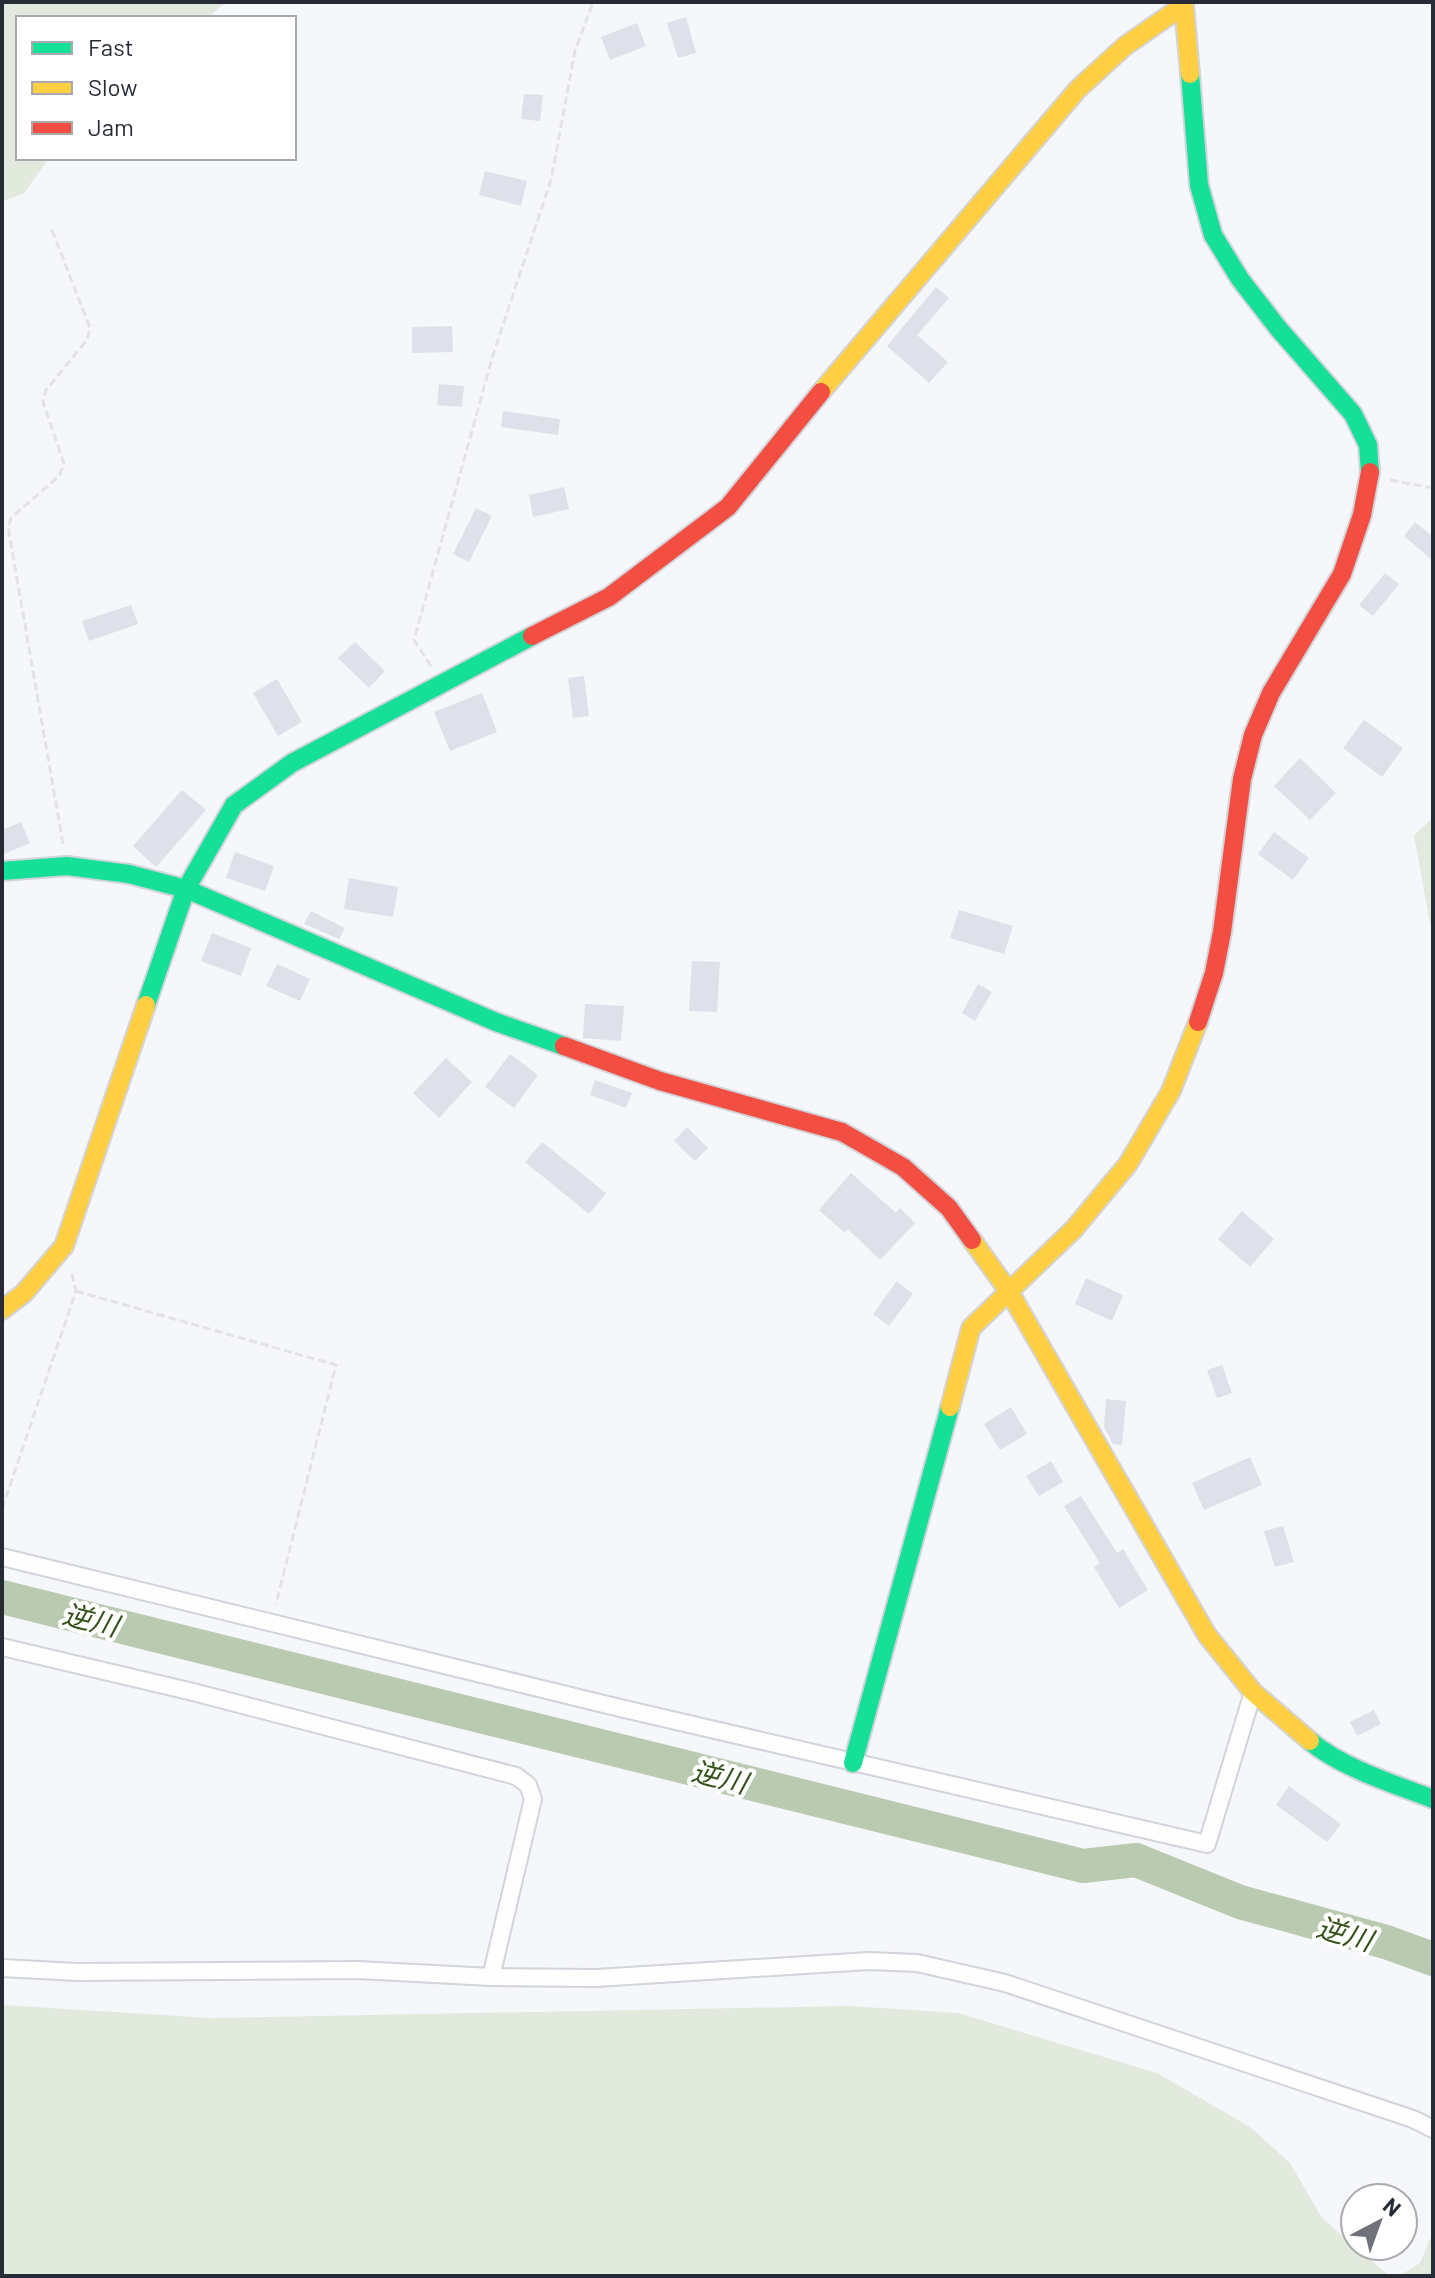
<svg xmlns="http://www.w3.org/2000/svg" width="1435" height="2278" viewBox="0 0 1435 2278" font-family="Barlow,'Noto Sans JP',sans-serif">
<rect width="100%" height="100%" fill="#f6f7fa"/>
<path fill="#e1eadd" d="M2,2H226L207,18H18V158H49L24,193L2,202Z
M1433,818V940L1414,835Z
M2,2005L210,2018L849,2006L958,2013L1157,2073L1250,2127L1290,2163L1322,2218L1389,2276H2Z
M1433,2232V2276H1399L1420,2263Z"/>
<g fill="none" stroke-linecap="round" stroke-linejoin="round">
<path stroke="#bacab0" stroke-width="34" d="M2,1597L1083,1866L1136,1860L1240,1902L1386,1942L1433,1959"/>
</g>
<path fill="#dee1ea" d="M686,17L696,53L678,58L667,23Z
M637,23L646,46L610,60L601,37Z
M524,94L543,95L540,121L521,119Z
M485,171L527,181L521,206L479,195Z
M936,287L949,298L917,335L948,362L929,383L887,346Z
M452,326L453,352L412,353V327Z
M439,384L464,386L462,407L437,405Z
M503,411L560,419L558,435L501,427Z
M564,487L569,509L533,517L529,495Z
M476,508L492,516L469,562L453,554Z
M1415,522L1433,537V561L1404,536Z
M1385,573L1399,584L1373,616L1359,605Z
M131,605L138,624L89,641L82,621Z
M355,642L385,671L369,688L338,658Z
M584,676L589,716L573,718L568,678Z
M277,679L302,722L278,736L253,693Z
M482,693L497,732L450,751L434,712Z
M1364,720L1403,748L1382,777L1343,748Z
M1300,758L1336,793L1310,820L1274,786Z
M182,790L206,810L156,867L133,846Z
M21,822L30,843L2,855V830Z
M1274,832L1309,858L1293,880L1258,854Z
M235,852L274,866L265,891L226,878Z
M349,878L398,887L393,917L344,909Z
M959,910L1013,926L1004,954L950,938Z
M311,911L345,928L339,939L304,924Z
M212,933L251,948L241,976L201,961Z
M692,961L720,962L717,1012L689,1011Z
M277,964L310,979L300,1001L266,986Z
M978,984L992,992L975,1021L962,1013Z
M585,1004L624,1006L621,1041L583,1038Z
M510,1054L538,1075L514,1108L485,1087Z
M446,1058L472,1082L439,1118L413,1093Z
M595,1080L632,1093L626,1108L590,1095Z
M687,1127L708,1148L695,1161L674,1141Z
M542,1142L606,1193L589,1214L525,1162Z
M851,1173L896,1213L900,1208L915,1223L880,1260L848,1229L845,1233L819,1210Z
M1242,1211L1274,1239L1250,1267L1218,1239Z
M1086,1278L1123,1295L1112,1321L1075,1304Z
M897,1281L913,1294L889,1326L873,1314Z
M1222,1365L1232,1393L1217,1398L1207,1370Z
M1106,1399L1126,1401L1122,1445L1113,1444L1104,1427Z
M1011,1407L1027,1434L1000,1450L984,1424Z
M1250,1457L1262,1485L1204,1510L1192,1483Z
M1051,1461L1063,1482L1039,1496L1026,1476Z
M1081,1496L1117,1553L1123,1549L1148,1590L1119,1608L1094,1567L1100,1563L1064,1506Z
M1283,1526L1294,1562L1275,1567L1264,1531Z
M1374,1710L1381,1724L1357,1736L1350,1722Z
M1289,1786L1341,1824L1327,1842L1276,1805Z"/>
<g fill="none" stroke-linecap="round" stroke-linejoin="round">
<g stroke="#d2d4db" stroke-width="20">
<path id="street" d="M2,1557L620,1708L1207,1844L1253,1692
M2,1647L193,1692L516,1776L528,1785L533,1799L491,1977
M2,1968L77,1972L358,1970L491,1977L596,1978L869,1961L917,1963L1005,1983L1413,2119L1433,2129"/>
</g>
<g stroke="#d2d4db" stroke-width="22">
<path id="fast" d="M1190,74L1199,185L1213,235L1240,279L1278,328L1353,414L1368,445L1370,472
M2,871L67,866L129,874L186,889L496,1022L564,1046
M146,1005L186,889L234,805L292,763L532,636
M1310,1741C1342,1768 1394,1784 1433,1799
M853,1763L950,1407"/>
</g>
<g stroke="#d2d4db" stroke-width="22">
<path id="slow" d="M821,392L1078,89L1125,46L1184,5L1190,74
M972,1240L1010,1293L1207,1635L1253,1692L1310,1741
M2,1310L24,1293L64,1246L146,1005
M950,1407L971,1328L1074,1229L1128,1164L1171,1091L1198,1022"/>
</g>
<g stroke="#d2d4db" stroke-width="22">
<path id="jam" d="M532,636L609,597L728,507L821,392
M1198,1022L1214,973L1222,932L1242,779L1253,735L1271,693L1342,574L1362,515L1370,472
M564,1046L660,1081L842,1132L903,1167L949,1208L972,1240"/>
</g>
<path stroke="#e2e3e4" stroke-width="3" stroke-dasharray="8 4" stroke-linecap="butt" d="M52,230L90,328L87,340L46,390L43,402L64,464L59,476L11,518L8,527L63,844
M1390,480L1433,488
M431,666L414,640L493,355L551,180L575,51L593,2
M76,1291L336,1365L276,1604
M2,1509L76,1291L71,1270"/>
<use href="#street" stroke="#fefefe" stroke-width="16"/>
<use href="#fast" stroke="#16e098" stroke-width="18"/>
<use href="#slow" stroke="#ffcf43" stroke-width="18"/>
<use href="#jam" stroke="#f24e42" stroke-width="18"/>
</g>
<g text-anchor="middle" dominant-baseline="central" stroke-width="8" stroke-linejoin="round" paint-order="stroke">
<g font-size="28" font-style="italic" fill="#345118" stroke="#fff">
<text transform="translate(91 1619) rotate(14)">逆川</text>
<text transform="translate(720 1776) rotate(14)">逆川</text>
<text transform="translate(1345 1933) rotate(16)">逆川</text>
</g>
</g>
<rect width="1435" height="2278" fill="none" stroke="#272b35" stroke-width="8"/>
<rect x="16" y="16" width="280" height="144" fill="#ffffff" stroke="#a9aaae" stroke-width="2"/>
<rect x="32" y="42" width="40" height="12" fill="#16e098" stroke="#a9aaae" stroke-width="2"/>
<text x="88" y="56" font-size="24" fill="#272b35">Fast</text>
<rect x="32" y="82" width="40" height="12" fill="#ffcf43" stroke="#a9aaae" stroke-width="2"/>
<text x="88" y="96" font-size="24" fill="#272b35">Slow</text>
<rect x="32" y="122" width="40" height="12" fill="#f24e42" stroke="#a9aaae" stroke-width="2"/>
<text x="88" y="136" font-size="24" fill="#272b35">Jam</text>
<g transform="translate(1379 2222) rotate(41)"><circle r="38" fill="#ffffff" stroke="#a9aaae" stroke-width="2"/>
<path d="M0-6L14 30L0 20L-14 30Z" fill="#6f727a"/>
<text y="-12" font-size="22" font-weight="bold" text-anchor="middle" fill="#272b35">N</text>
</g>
</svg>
